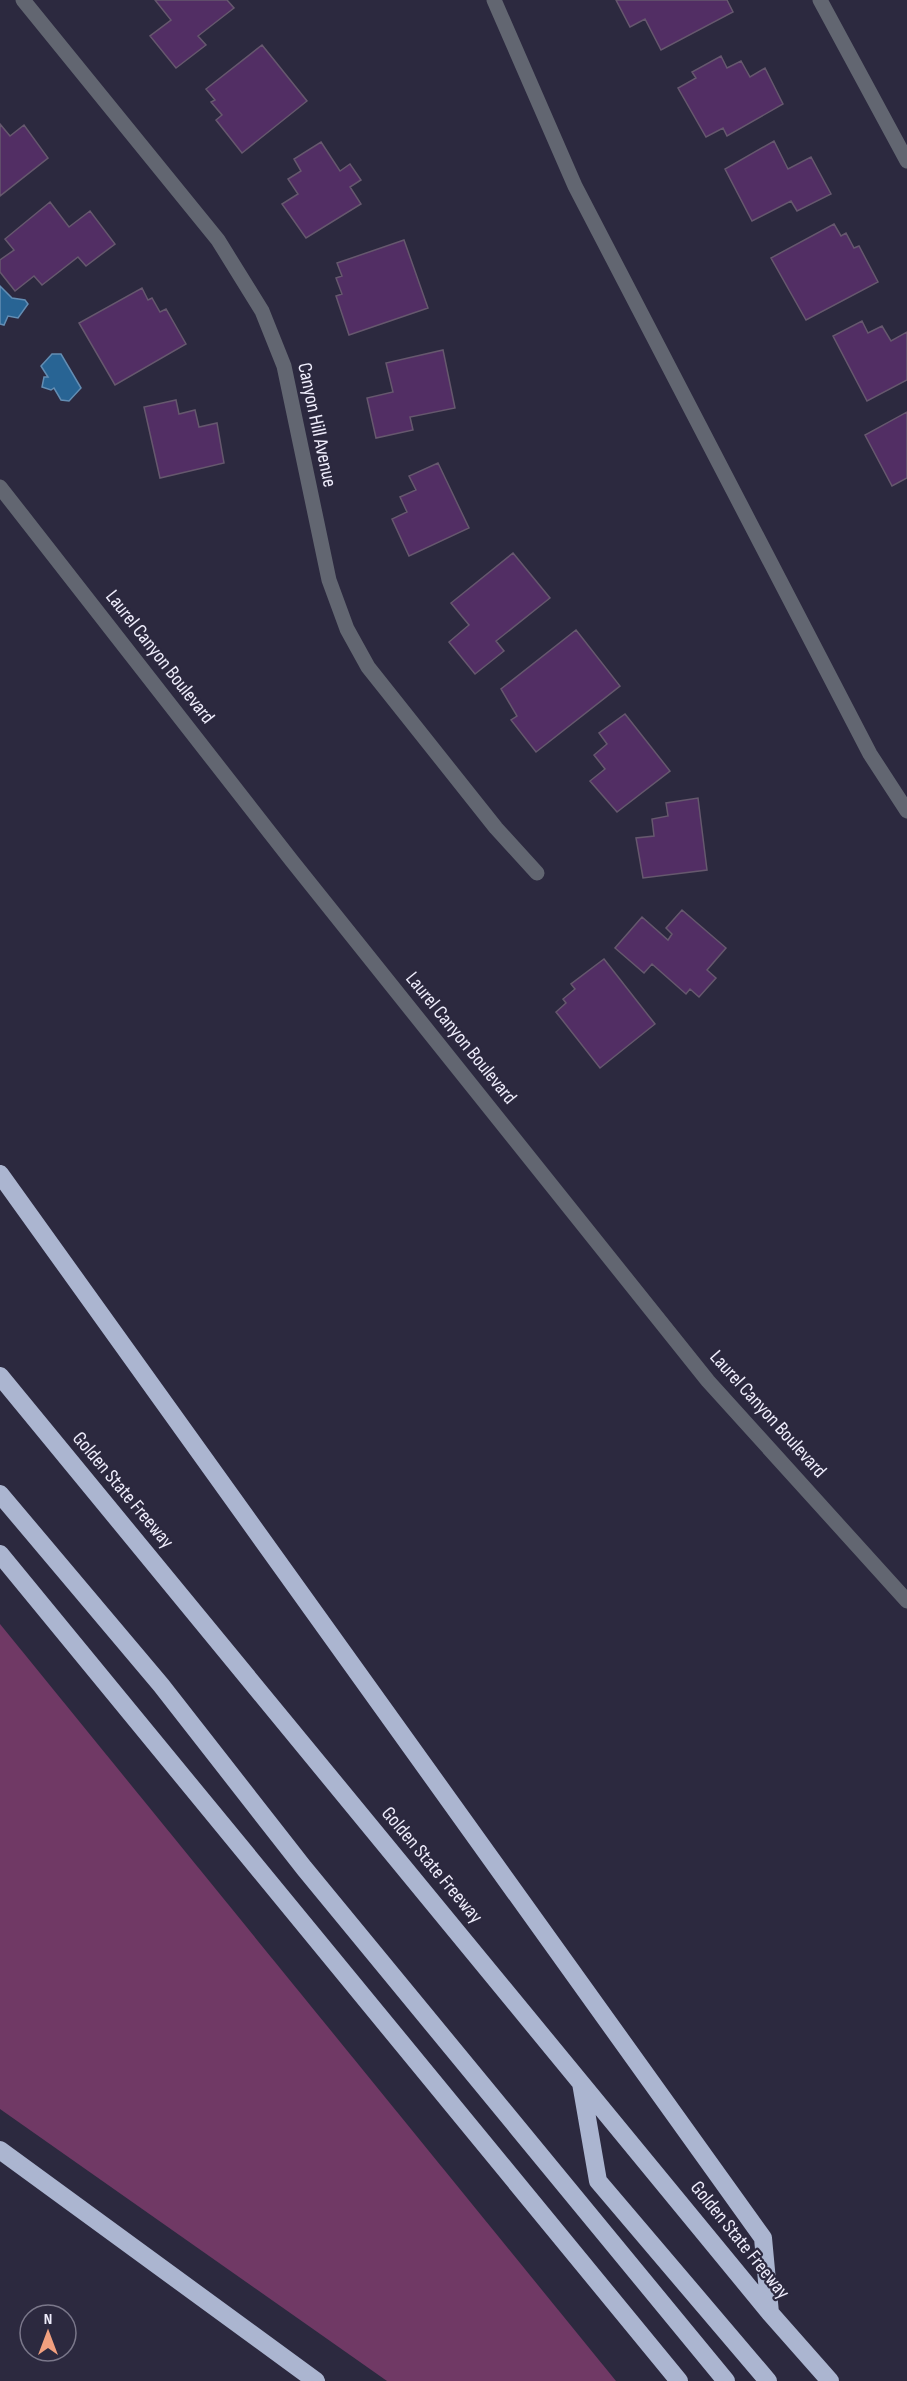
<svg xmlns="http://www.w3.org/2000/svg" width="907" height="2381" viewBox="0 0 907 2381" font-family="'Sofia Sans Condensed',sans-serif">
<rect width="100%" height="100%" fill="#2c293f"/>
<path fill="#703965" d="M0,1624L616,2381H387L0,2109Z"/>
<path fill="#286494" stroke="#638db3" stroke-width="1.5" d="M0,286L12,298L25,300L28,304L18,318L8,316L4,325L0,324Z
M52,354H61L81,388L69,401L61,400L54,388L51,390L42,387L44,377H48L41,366Z"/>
<path fill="#522e64" stroke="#66586e" stroke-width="1.5" d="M155,0H227L234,8L198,36L206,45L176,68L150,36L171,20Z
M616,0H727L733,12L661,50L645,19L630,27Z
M262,45L307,101L242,153L216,120L222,115L211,102L215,100L206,89Z
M721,56L727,68L741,61L750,77L765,68L783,104L727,136L723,128L706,137L678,88L696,78L692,72Z
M0,124L10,136L24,125L48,158L0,196Z
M774,141L788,169L811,157L831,194L797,211L791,201L752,221L725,169Z
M321,142L340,171L350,164L361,180L350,187L361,204L306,238L282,204L298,194L288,179L301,171L294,159Z
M50,202L69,227L90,211L115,244L86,266L78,257L42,285L34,276L15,291L0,272V260L14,250L5,239Z
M834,224L841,236L846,233L854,248L859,246L878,282L806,320L771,258Z
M404,240L428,308L349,335L336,296L342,294L336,278L342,276L337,263Z
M142,288L148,300L152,298L160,312L166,309L186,344L115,385L79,323Z
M862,321L868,333L882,326L891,341L907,332V380L867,401L833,336Z
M443,350L455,408L410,417L413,430L376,438L367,398L393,392L386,363Z
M176,400L179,414L195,410L199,427L217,423L224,463L160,478L144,407Z
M907,412V478L892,486L865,435Z
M438,463L469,528L409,556L392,519L407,512L400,497L416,490L409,476Z
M513,553L550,598L496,641L504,651L475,674L449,642L469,625L451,603Z
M576,630L620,686L536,752L511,720L517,716L501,689Z
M625,714L670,771L617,812L590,781L605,769L594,755L607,744L599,733Z
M698,798L707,870L643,878L636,838L654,836L652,819L668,816L666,803Z
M682,910L726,948L707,970L716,978L699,997L690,989L686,994L652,964L644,973L615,948L642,917L668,940L672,934L666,928Z
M604,959L655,1024L600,1068L556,1012L566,1003L563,999L575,989L571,984Z"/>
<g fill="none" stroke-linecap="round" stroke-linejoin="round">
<path stroke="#626671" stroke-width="15" d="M23,0L218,240L262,311L284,366L329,580L347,629L368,667L496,828L537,873
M494,0L575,186L870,754L907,811
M820,0L907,161
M0,487L292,861L708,1381L907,1601"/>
<path stroke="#abb5d0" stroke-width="18" d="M0,1174L763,2238L770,2313
M0,1376L770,2313L830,2381
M0,1494L161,1685L304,1868L726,2381
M0,1554L679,2381
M581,2083L598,2181L768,2381
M0,2150L316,2381"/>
</g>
<g text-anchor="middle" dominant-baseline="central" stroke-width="4.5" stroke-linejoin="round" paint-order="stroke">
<g font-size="20" fill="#eeecfb" stroke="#2c293f">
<text transform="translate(317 425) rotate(78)">Canyon Hill Avenue</text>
<text transform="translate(160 657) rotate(52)">Laurel Canyon Boulevard</text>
<text transform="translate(461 1038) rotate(51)">Laurel Canyon Boulevard</text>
<text transform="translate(768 1414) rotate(48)">Laurel Canyon Boulevard</text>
<text transform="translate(123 1490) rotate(50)">Golden State Freeway</text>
<text transform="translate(432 1865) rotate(50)">Golden State Freeway</text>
<text transform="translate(740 2240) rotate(51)">Golden State Freeway</text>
</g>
</g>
<g transform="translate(48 2333)"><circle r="28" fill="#2c293f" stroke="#7a778a" stroke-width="1.5"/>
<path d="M0-4.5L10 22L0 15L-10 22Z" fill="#f2a07f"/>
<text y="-9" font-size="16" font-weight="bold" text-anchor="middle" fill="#eeecfb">N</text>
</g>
</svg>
